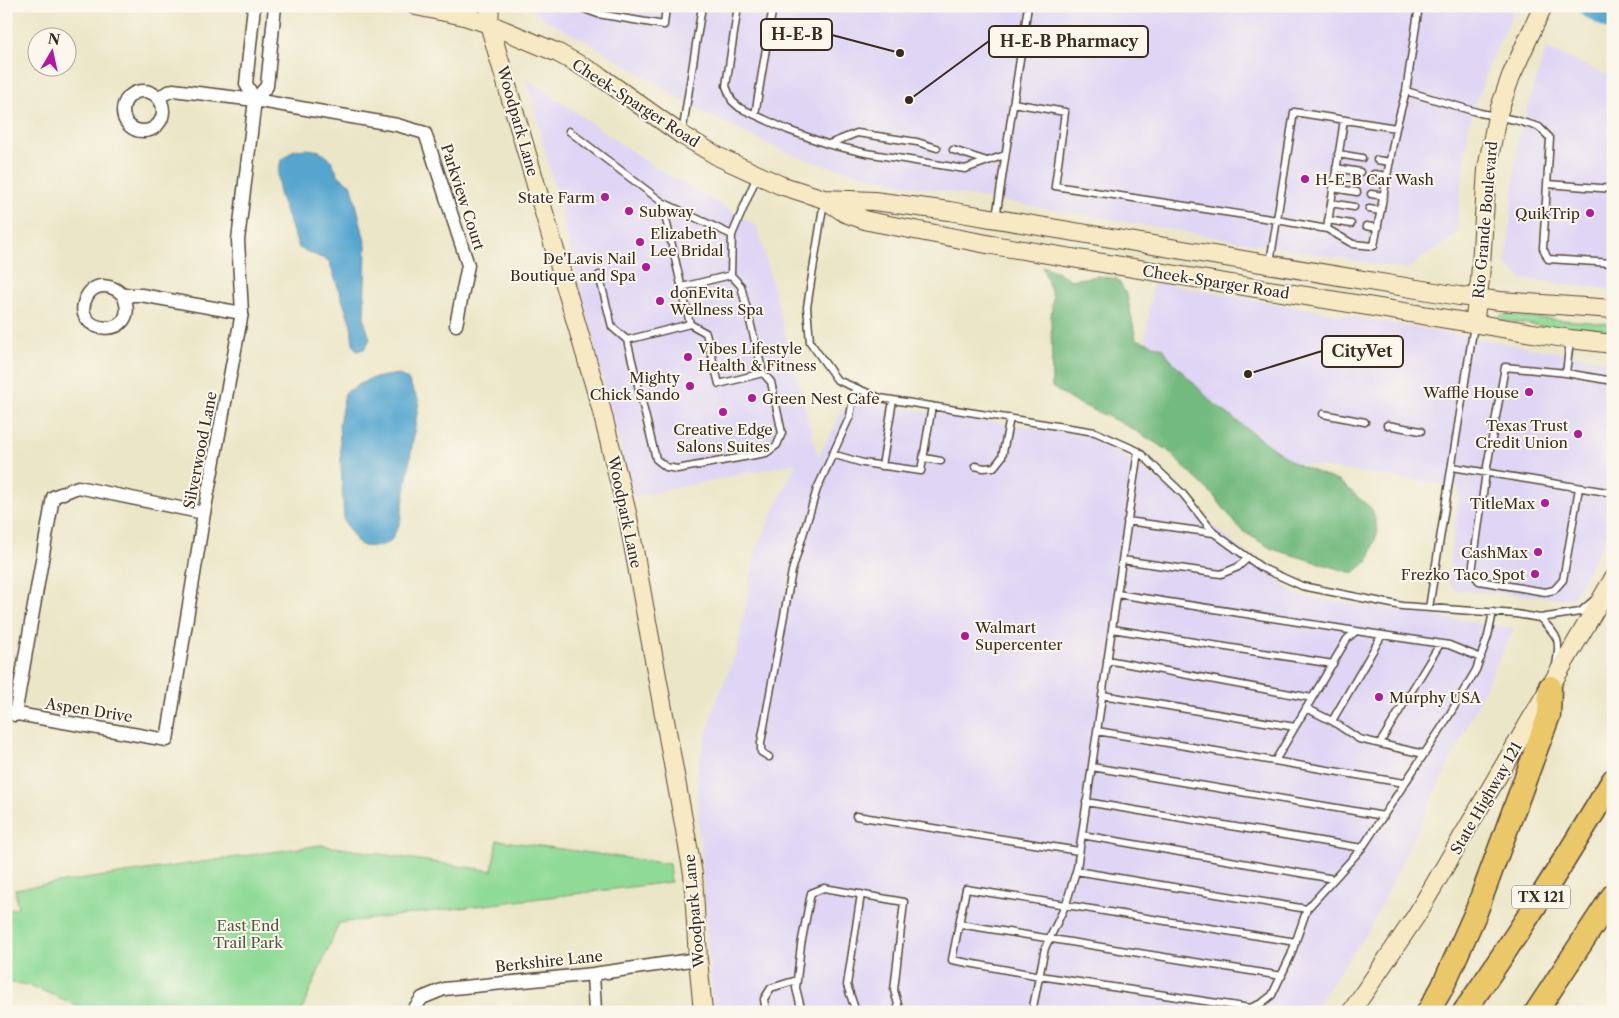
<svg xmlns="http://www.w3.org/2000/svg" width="1619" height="1018" viewBox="0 0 1619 1018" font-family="'Libre Caslon Text',serif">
<rect width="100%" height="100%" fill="#fbf7ec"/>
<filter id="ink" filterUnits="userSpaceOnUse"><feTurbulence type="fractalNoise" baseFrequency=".02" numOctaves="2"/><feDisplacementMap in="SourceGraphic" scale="10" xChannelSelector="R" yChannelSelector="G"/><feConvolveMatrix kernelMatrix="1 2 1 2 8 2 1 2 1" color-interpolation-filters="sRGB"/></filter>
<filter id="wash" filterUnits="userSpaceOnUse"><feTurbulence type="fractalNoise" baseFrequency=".0096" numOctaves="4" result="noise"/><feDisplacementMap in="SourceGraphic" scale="20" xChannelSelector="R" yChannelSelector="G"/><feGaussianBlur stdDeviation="1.12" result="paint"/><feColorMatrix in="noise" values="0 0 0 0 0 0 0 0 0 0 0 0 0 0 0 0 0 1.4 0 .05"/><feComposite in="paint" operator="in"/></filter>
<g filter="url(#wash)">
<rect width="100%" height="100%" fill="#ece6c8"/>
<path fill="#dfd5f5" d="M526,6H1516L1490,62L1469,124L1456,235L1406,269L912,186L819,164L778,149L700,111L592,44L553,24Z
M1546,48L1613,78V290L1523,279L1506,265L1518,139Z
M527,79L652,165L757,226L818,457L844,409L865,402L1095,437L1161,482L1296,595L1514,628L1370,929L1311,1012H713L697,798L699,760L714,708L737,650L756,550L796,463L633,497Z
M1153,282L1613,362V526L1572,599L1456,590L1447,581L1460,487L1294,463L1212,402L1170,359L1163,348L1145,342Z"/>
<path fill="#8fda96" stroke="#65825a" d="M1501,315L1613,324V337L1501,320L1499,318Z
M497,840L669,864L671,882L339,923L301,1012H93L29,985L6,982V910L18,908L15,889L321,845L492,871Z"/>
<path fill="#73ba7f" stroke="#57724e" d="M1042,266L1056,271L1071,280L1098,276L1117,279L1127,295L1136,339L1163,348L1170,359L1212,402L1267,444L1294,463L1340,482L1372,509L1378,531L1368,561L1353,573L1272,549L1241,530L1213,495L1166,449L1122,423L1071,400L1052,387L1051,316L1053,297Z"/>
<path fill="#54a5cf" stroke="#486876" d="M307,149L320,151L331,160L339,176L352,186L366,246L364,320L370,339L364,349L357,351L353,343L351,325L329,261L299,248L279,193L278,174L281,160L294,150Z
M398,374L408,380L419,401L400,523L390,542L376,547L364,546L358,543L344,521L339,424L345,393L369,379Z"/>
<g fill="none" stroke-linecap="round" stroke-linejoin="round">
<path stroke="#54a5cf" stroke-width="24" d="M1590,6L1613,19"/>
</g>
</g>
<g filter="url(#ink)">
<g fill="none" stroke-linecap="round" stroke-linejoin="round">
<g stroke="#564638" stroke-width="9">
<path id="lane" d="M576,6L598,14L664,25L666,6
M738,6L726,86L732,101L740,108L788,130L827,144L866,153L965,169L1005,155
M1406,91L1480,113L1515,120L1539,127L1550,138L1543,248L1548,259L1613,263
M1013,103L1065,112L1055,186L1277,220L1327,229L1353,244L1374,246L1396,128L1406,91L1419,6
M755,115L773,6
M569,131L662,202
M682,134L702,6
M829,144L857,133L917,142L937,148
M953,150L987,161
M1338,154L1362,158
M1377,160L1390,162
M1336,168L1360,172
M1374,174L1387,176
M1547,184L1613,189
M1333,188L1357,192
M1371,194L1384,196
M824,201L807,307L810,342L837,380L880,398L1095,432L1138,451L1183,494L1214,533L1262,568L1302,586L1402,606L1516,614L1540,618L1580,612L1594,600
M1331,203L1354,207
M1369,209L1381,211
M996,218L1028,6
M1328,220L1351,224
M1366,226L1378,228
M1327,229L1344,120
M732,235L662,202L690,324L627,340L656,459L666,467L677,469L766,453L777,445L782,433L771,382L763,373L741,286L731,275L732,235L757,176
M1270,263L1294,112L1396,128
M599,275L612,327L627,340
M682,287L731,275
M690,324L706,333L719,384L763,373
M1570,341L1566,373L1613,381
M1566,373L1505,367L1486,472L1472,572L1479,581L1545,592L1554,590L1563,580L1579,488
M1323,414L1365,422
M1387,425L1421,431
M832,454L863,463L921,471L932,406
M924,458L941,461
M882,466L893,400
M975,466L984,468L994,467L1002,457L1010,418
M1452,467L1613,493
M1127,521L1214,533
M1122,560L1221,574L1238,567L1248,558
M1117,594L1356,631
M1429,608L1474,325
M1540,618C1558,637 1561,638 1556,665
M1112,629L1333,664
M1107,660L1312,698
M1102,695L1295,727
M1306,708L1332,721L1359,739L1424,754
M1332,721L1382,635
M1097,731L1404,783
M1380,743L1440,644
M769,757L761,752V743L792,571L817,489L850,416L855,388
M1275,761L1347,639L1356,631L1449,645L1481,658
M1092,767L1384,816
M1086,802L1362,848
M856,816L1079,851
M1082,835L1334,879
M1076,871L1307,909
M959,924L952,960L1040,976L1250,1008L1262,1003L1272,995L1291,955L1307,909L1362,848L1444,724L1476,670L1488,636L1493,612
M1282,976L959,924L966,889L1296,942
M766,1012L764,999L771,988L797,980
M802,1012L796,988L801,945L811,893L824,888L904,902L894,990L900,1012
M856,1012L847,985L861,894
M1032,1012L1045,948L1066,904L1077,868L1138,451"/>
</g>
<g stroke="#564638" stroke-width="15">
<path id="street" d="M254,6L246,84L255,100
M123 111a20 20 0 1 1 40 0a20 20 0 1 1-40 0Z
M158,97L173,90L255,100L397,125L425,133L468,265L456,325
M123,295C144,342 66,335 87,296C96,281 113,285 123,295H141L242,313
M6,712L167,740L204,513L242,313L238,240L255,100L267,86L275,6
M15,715L53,497L78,487L204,513
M593,974L595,1012
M412,1012L422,998L444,989L593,974L698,959"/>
</g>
<g stroke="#564638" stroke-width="20">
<path id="secondary" d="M416,6L464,16L489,24L558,53L598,75L682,135L719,157L780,185L824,199L845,213L868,221L992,245L1570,339L1613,344
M490,6L489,24L601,408L628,517L693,874L698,959L703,1012
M824,199L874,201L949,211L1459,296L1500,301L1613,309
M1474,324L1480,280L1487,169L1497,116L1511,76L1543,6
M1351,1012L1416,916L1613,579"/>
</g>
<g stroke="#564638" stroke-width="25">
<path id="highway" d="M1428,1012L1442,988L1476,912L1549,715L1550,687
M1464,1012C1517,936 1566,859 1613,780
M1536,1012L1613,895"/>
</g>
<use href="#lane" stroke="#fff" stroke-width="6"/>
<use href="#street" stroke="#fff" stroke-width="12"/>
<use href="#secondary" stroke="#f7e9c3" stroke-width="18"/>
<use href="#highway" stroke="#eac769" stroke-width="22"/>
</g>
</g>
<g fill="#b5179e" stroke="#fbf7ec" stroke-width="2">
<circle cx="1305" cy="179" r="5"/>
<circle cx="605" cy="197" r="5"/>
<circle cx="629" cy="211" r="5"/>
<circle cx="1590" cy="213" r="5"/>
<circle cx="640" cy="242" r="5"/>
<circle cx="646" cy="267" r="5"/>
<circle cx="660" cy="301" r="5"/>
<circle cx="688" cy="357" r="5"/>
<circle cx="690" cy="386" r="5"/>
<circle cx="1529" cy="392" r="5"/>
<circle cx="752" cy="398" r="5"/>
<circle cx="723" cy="412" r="5"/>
<circle cx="1578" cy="434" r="5"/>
<circle cx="1545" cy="503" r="5"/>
<circle cx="1538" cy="552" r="5"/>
<circle cx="1535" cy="574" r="5"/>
<circle cx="965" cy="636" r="5"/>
<circle cx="1379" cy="697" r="5"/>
</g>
<g text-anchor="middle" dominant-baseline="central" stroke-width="4" stroke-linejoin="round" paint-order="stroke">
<rect fill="#fbf7ec" stroke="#75685c" stroke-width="1" x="1512" y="885.5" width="58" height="23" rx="4"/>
<g font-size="14" font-weight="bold" fill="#3b2a1e">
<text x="1541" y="897">TX 121</text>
</g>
<g font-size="15" fill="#3b2a1e" stroke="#fbf7ec">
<text transform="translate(636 103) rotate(33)">Cheek-Sparger Road</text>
<text transform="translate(518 121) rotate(74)">Woodpark Lane</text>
<text transform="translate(463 197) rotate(72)">Parkview Court</text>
<text transform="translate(1485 220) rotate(-85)">Rio Grande Boulevard</text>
<text transform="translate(1216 282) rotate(9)">Cheek-Sparger Road</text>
<text transform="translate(200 450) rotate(-79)">Silverwood Lane</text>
<text transform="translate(625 512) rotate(78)">Woodpark Lane</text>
<text transform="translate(89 710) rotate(9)">Aspen Drive</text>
<text transform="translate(1486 798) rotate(-60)">State Highway 121</text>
<text transform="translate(694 911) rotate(-95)">Woodpark Lane</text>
<text transform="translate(549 961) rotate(-6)">Berkshire Lane</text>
</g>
<g font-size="15" fill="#3b2a1e" stroke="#fbf7ec" text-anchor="end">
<text x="1315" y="179" text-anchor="start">H-E-B Car Wash</text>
<text x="595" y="197">State Farm</text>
<text x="639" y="211" text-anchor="start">Subway</text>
<text x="1580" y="213">QuikTrip</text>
<text x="650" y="233" text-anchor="start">Elizabeth<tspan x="650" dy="17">Lee Bridal</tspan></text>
<text x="636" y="258">De'Lavis Nail<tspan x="636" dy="17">Boutique and Spa</tspan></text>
<text x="670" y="292" text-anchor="start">donEvita<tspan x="670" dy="17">Wellness Spa</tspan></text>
<text x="698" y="348" text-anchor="start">Vibes Lifestyle<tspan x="698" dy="17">Health &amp; Fitness</tspan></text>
<text x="680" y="377">Mighty<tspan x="680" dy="17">Chick Sando</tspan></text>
<text x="1519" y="392">Waffle House</text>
<text x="762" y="398" text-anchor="start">Green Nest Cafe</text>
<text x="1568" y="425">Texas Trust<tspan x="1568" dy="17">Credit Union</tspan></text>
<text x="723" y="429" text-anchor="middle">Creative Edge<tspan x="723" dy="17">Salons Suites</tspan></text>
<text x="1535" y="503">TitleMax</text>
<text x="1528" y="552">CashMax</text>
<text x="1525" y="574">Frezko Taco Spot</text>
<text x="975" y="627" text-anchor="start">Walmart<tspan x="975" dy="17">Supercenter</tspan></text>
<text x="1389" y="697" text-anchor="start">Murphy USA</text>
</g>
<g font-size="15" fill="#50563c" stroke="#fbf7ec">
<text x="248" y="925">East End<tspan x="248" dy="17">Trail Park</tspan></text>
</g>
</g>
<path fill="none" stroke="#3b2a1e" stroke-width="2" d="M900 53L832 35M909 100L989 41M1248 374L1322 351"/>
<g fill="#3b2a1e" stroke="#fbf7ec" stroke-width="2">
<circle cx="900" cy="53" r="5"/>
<circle cx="909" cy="100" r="5"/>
<circle cx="1248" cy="374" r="5"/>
</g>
<g fill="#fbf7ec" stroke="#3b2a1e" stroke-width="2">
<rect x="761" y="19" width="71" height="31" rx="5"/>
<rect x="989" y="26" width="159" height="31" rx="5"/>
<rect x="1322" y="336" width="81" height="31" rx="5"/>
</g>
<g font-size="16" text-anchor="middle" font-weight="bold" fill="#3b2a1e">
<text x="797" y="40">H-E-B</text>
<text x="1069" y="47">H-E-B Pharmacy</text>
<text x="1362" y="357">CityVet</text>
</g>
<rect width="1619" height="1018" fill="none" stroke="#fbf7ec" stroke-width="25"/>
<g transform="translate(52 52) rotate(9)"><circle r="24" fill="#fbf7ec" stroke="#aea59a"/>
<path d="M0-4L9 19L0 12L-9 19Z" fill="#b5179e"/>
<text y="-8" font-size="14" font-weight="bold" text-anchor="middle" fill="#3b2a1e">N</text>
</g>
</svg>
